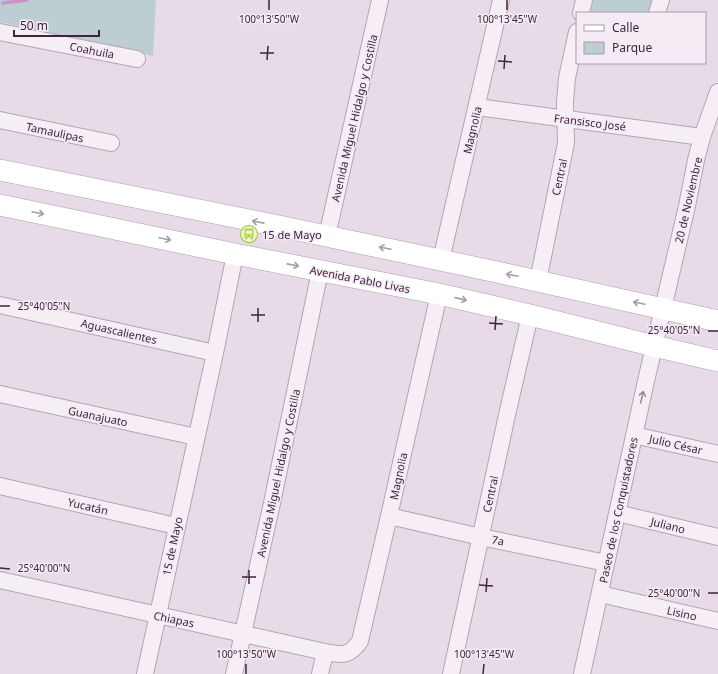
<svg xmlns="http://www.w3.org/2000/svg" width="718" height="674" viewBox="0 0 718 674" font-family="'Noto Sans',sans-serif">
<rect width="100%" height="100%" fill="#e7dbe7"/>
<path fill="#bcced2" d="M0,0H156L153,56L0,22Z
M593,0H655L651,13H590Z"/>
<g fill="none" stroke-linecap="round" stroke-linejoin="round">
<path stroke="#c992cb" stroke-width="3.5" d="M3,3L27,0"/>
<g stroke="#b5a4b4" stroke-width="18">
<path id="minor" d="M581,13L584,0
M657,13L661,0
M0,32L137,59
M477,107L702,137
M0,120L111,143
M327,236L380,0
M441,260L501,0
M538,281L566,143L565,102L567,78L577,32
M0,305L215,353
M0,394L196,437
M634,435L718,454
M0,486L176,526
M617,513L718,537
M389,516L481,537L606,563
M0,580L325,652C342,655 349,657 360,641L389,516L439,294
M600,594L718,621
M145,674L215,353L235,254
M234,674L272,503L320,271
M320,674L325,652
M451,674L507,415L530,315
M582,674L646,381L687,206L696,160L702,137L718,92"/>
</g>
<g stroke="#b49ab3" stroke-width="22">
<path id="major" d="M0,170L274,225L497,272L718,321
M0,205L235,254L439,294L530,315L654,346L718,361"/>
</g>
<use href="#minor" stroke="#f5eef5" stroke-width="16"/>
<use href="#major" stroke="#fff" stroke-width="21"/>
</g>
<defs><path id="oneway-shaft" d="M-6 0H5M1.5-3L5.5 0L1.5 3" fill="none" stroke-width="1.6" stroke-linecap="round" stroke-linejoin="round"/></defs>
<g stroke="#a99ca8">
<use href="#oneway-shaft" transform="translate(38 213) rotate(12)"/>
<use href="#oneway-shaft" transform="translate(258 222) rotate(-169)"/>
<use href="#oneway-shaft" transform="translate(165 239) rotate(12)"/>
<use href="#oneway-shaft" transform="translate(385 248) rotate(-168)"/>
<use href="#oneway-shaft" transform="translate(293 265) rotate(11)"/>
<use href="#oneway-shaft" transform="translate(512 275) rotate(-168)"/>
<use href="#oneway-shaft" transform="translate(461 299) rotate(13)"/>
<use href="#oneway-shaft" transform="translate(639 303) rotate(-168)"/>
</g>
<use stroke="#9a8999" href="#oneway-shaft" transform="translate(642 397) rotate(-77)"/>
<path fill="none" stroke="#3f243d" stroke-width="1.5" d="M269,10V0M507,10V0M260,53H274M267,60L268,46M498,61L512,62M504,69L505,55M0,306H10M251,315H265M258,322V308M489,323L503,324M495,330L496,316M708,331H718M0,568L10,569M242,577H256M249,584V570M479,585L493,586M486,592L487,578M708,593H718M246,674V664M483,674L484,664"/>
<defs>
<g id="bus-ring" transform="scale(0.9)"><circle r="9.5" fill="#f5ebf5" stroke="#a9d933" stroke-width="1.5"/><path d="M-5-6H5V4H4V6H2V4H-2V6H-4V4H-5ZM-3.5-4V0h7V-4ZM-3.5 1.2v1.5H-2V1.2ZM2 1.2v1.5H3.5V1.2Z" fill="#a9d933"/></g>
</defs>
<g fill-rule="evenodd">
<use href="#bus-ring" x="249" y="234"/>
</g>
<g text-anchor="middle" dominant-baseline="central" stroke-width="3" stroke-linejoin="round" paint-order="stroke">
<g font-size="11" fill="#3f243d" stroke="#f5ebf5">
<text transform="translate(92 50) rotate(11)">Coahuila</text>
<text transform="translate(354 118) rotate(-77)">Avenida Miguel Hidalgo y Costilla</text>
<text transform="translate(590 122) rotate(7)">Fransisco José</text>
<text transform="translate(472 130) rotate(-77)">Magnolia</text>
<text transform="translate(55 132) rotate(12)">Tamaulipas</text>
<text transform="translate(559 177) rotate(-78)">Central</text>
<text transform="translate(688 200) rotate(-77)">20 de Noviembre</text>
<text transform="translate(360 279) rotate(11)">Avenida Pablo Livas</text>
<text transform="translate(119 331) rotate(13)">Aguascalientes</text>
<text transform="translate(98 416) rotate(12)">Guanajuato</text>
<text transform="translate(676 444) rotate(13)">Julio César</text>
<text transform="translate(278 473) rotate(-78)">Avenida Miguel Hidalgo y Costilla</text>
<text transform="translate(398 476) rotate(-78)">Magnolia</text>
<text transform="translate(490 494) rotate(-78)">Central</text>
<text transform="translate(88 506) rotate(13)">Yucatán</text>
<text transform="translate(618 510) rotate(-78)">Paseo de los Conquistadores</text>
<text transform="translate(668 525) rotate(14)">Juliano</text>
<text transform="translate(498 540) rotate(11)">7a</text>
<text transform="translate(172 546) rotate(-78)">15 de Mayo</text>
<text transform="translate(682 613) rotate(13)">Lisino</text>
<text transform="translate(174 619) rotate(12)">Chiapas</text>
</g>
<g font-size="11" fill="#3f243d" stroke="#f5ebf5" text-anchor="start">
<text x="262" y="234">15 de Mayo</text>
</g>
</g>
<g font-size="10" text-anchor="middle" fill="#3f243d" stroke="#f5ebf5" stroke-width="3" stroke-linejoin="round" paint-order="stroke">
<text x="269" y="23">100°13'50"W</text>
<text x="507" y="23">100°13'45"W</text>
<text x="44" y="310">25°40'05"N</text>
<text x="674" y="334">25°40'05"N</text>
<text x="44" y="572">25°40'00"N</text>
<text x="674" y="597">25°40'00"N</text>
<text x="246" y="658">100°13'50"W</text>
<text x="484" y="658">100°13'45"W</text>
</g>
<rect x="576" y="12" width="130" height="52" fill="#f5ebf5" stroke="#ac9bab"/>
<rect x="584" y="25" width="20" height="6" fill="#ffffff" stroke="#ac9bab"/>
<text x="612" y="32" font-size="12" fill="#3f243d">Calle</text>
<rect x="584" y="42" width="20" height="12" fill="#bcced2" stroke="#ac9bab"/>
<text x="612" y="52" font-size="12" fill="#3f243d">Parque</text>
<path d="M14 30v6h85v-6" fill="none" stroke="#3f243d" stroke-width="2"/>
<text x="20" y="30" font-size="12" fill="#3f243d" stroke="#f5ebf5" stroke-width="3" paint-order="stroke">50 m</text>
</svg>
